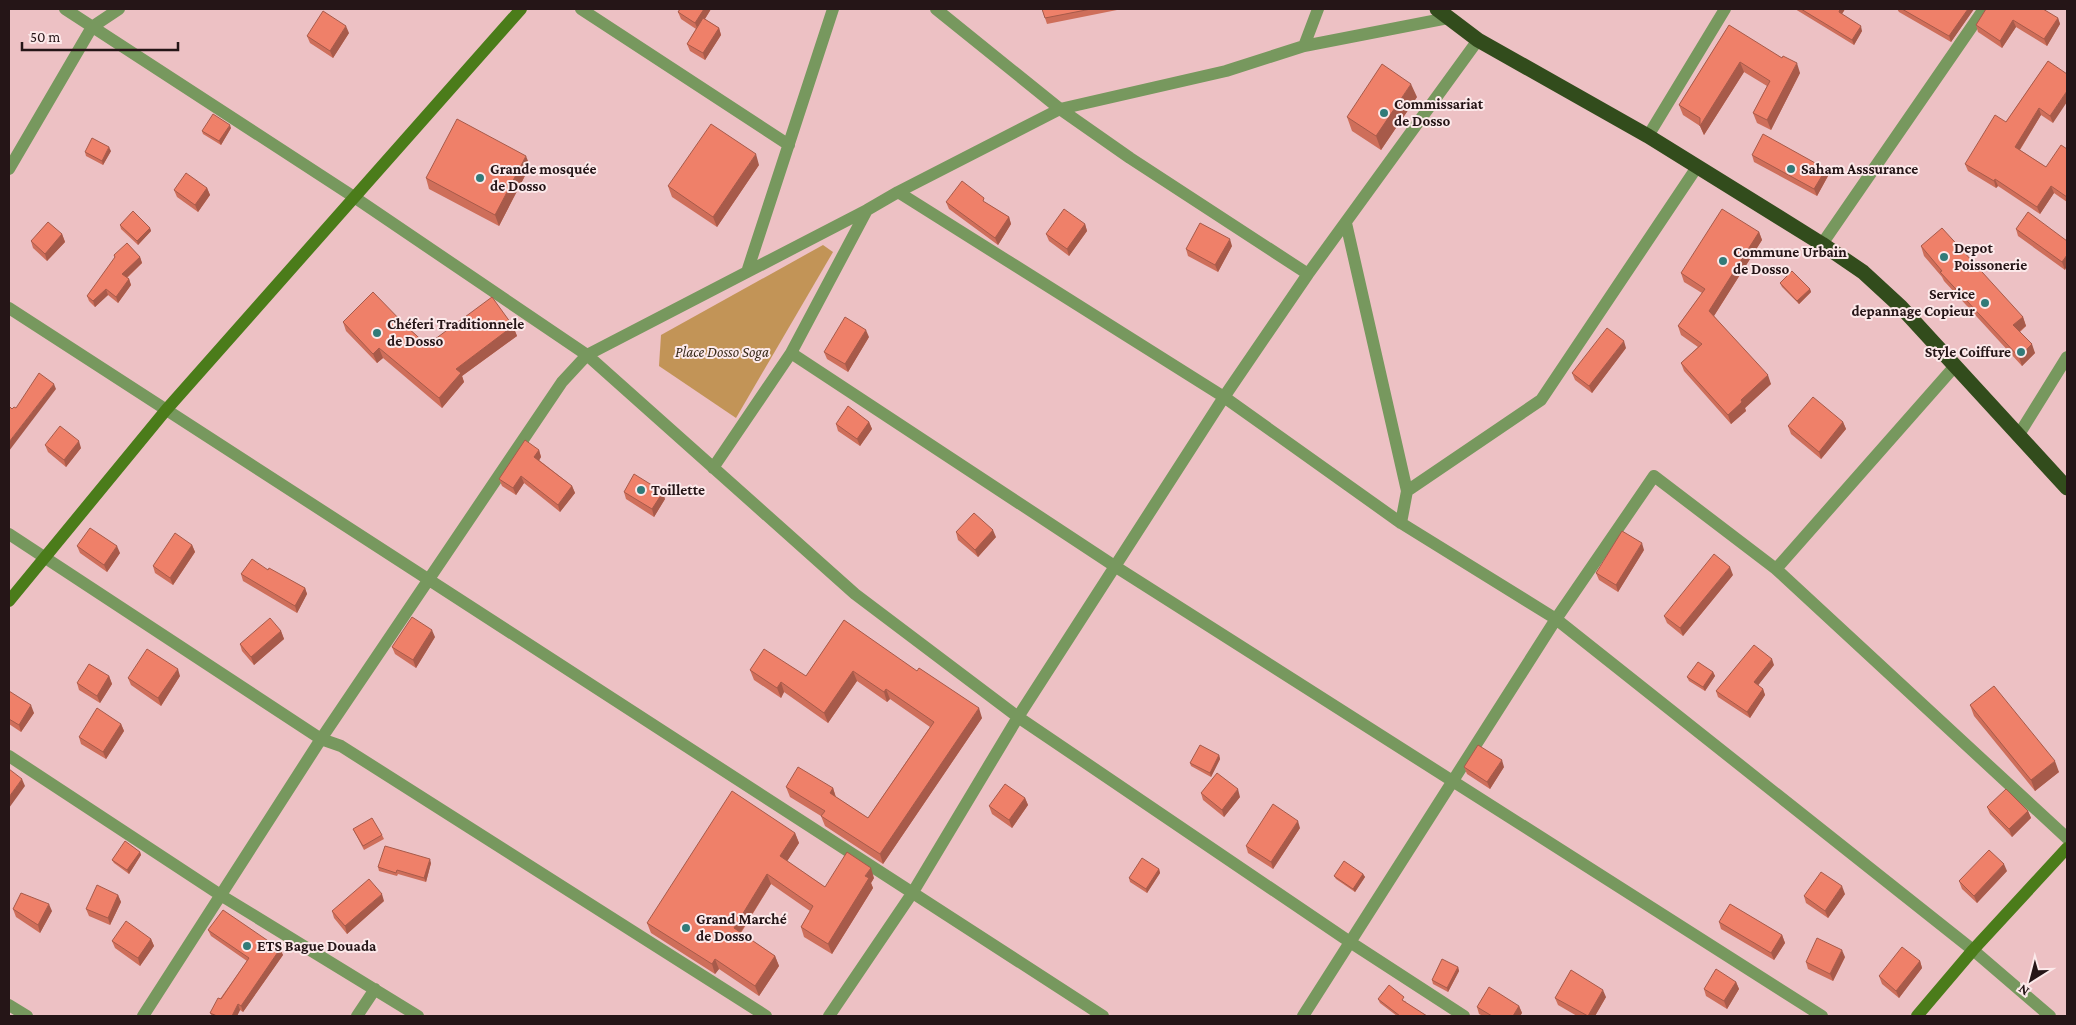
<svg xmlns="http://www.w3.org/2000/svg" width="2076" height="1025" viewBox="0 0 2076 1025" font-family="'Crimson Pro',serif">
<rect width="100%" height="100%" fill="#edc1c4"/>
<path fill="#c29457" d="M823,245L833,252L736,418L659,366L661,335Z"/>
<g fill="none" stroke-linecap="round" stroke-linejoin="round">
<path stroke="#77985e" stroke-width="12" d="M65,9L354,197L587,355L855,594L1018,717L1350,942L1464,1016
M581,9L789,145
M936,9L1060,109L1130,158L1308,274
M1304,46L1318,9
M1648,136L1725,9
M9,169L92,27L119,9
M898,192L1224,397L1401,523L1556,619L1973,950L2050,1016
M1346,223L1407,491L1401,523
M1822,244L1984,9
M747,272L833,9
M9,308L1103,1016
M791,353L1116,567L1822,1016
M2018,436L2067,357
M713,468L791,353L867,210
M1407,491L1541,400L1697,167
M9,534L321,739L341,746L766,1016
M1776,569L1955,366
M9,756L222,896L418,1016
M9,1005L27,1016
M143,1016L321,739L562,382L587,355L867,210L898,192L1060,109L1226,71L1304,46L1448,18
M357,1016L375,989
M829,1016L913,892L1018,717L1224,397L1308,274L1478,40
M1303,1016L1556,619L1654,476L1776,569L2067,838"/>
<path stroke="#4b7c1a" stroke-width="12" d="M9,601L166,410L521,9
M1917,1016L1973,950L2067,848"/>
<path stroke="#324c1c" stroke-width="15" d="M1437,9L1478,40L1648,136L1822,244L1863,272L1901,307L2067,488"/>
</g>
<path fill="#ce6e5a" d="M680,9H711L705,19L719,28L721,35L705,60L690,51L687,44L696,29L681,19L678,12Z
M1042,9H1122L1047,24Z
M1795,9H1845L1842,14L1862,31L1854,45Z
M1897,9H1974L1951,42L1899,12Z
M1986,9L2058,18L2060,24L2047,46L2016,27L2002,48L1978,32L1976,25Z
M1729,25L1800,73L1771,130L1757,123L1753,113L1767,86L1744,72L1704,135L1700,126L1683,115L1679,105Z
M349,33L333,58L310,43L307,36Z
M2048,61L2053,123L2041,115L2020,150L2046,167L2067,149V202L2054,193L2040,214L1998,186L1996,188L1968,171L1965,164L2006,122Z
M1417,97L1381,150L1352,131L1347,117Z
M231,128L221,145L203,134L202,131Z
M111,151L103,165L86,156L85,152Z
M1752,155L1826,169L1828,176L1817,196L1754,162Z
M759,165L717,227L672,197L668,186Z
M530,166L499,226L429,189L426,178Z
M207,188L210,195L198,212L177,197L174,190Z
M946,202L986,203L1009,217L1011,224L998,245L949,209Z
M1085,224L1087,231L1069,256L1049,241L1046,234Z
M120,225L150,228L151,231L138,245L121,229Z
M2016,229L2067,241L2065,270L2018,236Z
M1759,232L1762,240L1714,316L1771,384L1745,408L1746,411L1731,424L1684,371L1681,363L1698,347L1681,335L1678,326L1702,293L1684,282L1681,273Z
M62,234L65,242L47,261L33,248L31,241Z
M1232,246L1218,272L1188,256L1186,249Z
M1921,246L2023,317L2026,326L2020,332L2035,353L2022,366L1944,281L1942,277L1924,256Z
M114,255L140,257L142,263L127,278L129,279L131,285L118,303L108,295L95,307L89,301L87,296L115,258Z
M1780,283L1810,289L1811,292L1799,304L1782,287Z
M343,322L407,327L427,345L513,326L517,336L462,376L464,382L442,408L383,358L377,363L346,331Z
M869,337L848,372L827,359L824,352Z
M1626,348L1592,393L1575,380L1572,373Z
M869,422L872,429L860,446L838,431L836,424Z
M1843,422L1846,429L1821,459L1791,434L1788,426Z
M45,445L81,448L66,467L48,452Z
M539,450L541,457L539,460L572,486L575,493L560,512L524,483L516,495L502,486L499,479Z
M624,492L665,499L654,517L626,499Z
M956,532L996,537L978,557L958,540Z
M192,545L195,552L173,585L155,573L153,566Z
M77,546L120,553L107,572L80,553Z
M1644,550L1618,592L1599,580L1596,573Z
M268,570L305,588L307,594L297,613L243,581L241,574Z
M1733,575L1683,636L1667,623L1664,616Z
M844,620L982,718L883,864L825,826L821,816L790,797L786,787L833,788L836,797L868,818L930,727L890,699L887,702L857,681L828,723L784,692L781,698L754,680L750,670L806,676Z
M281,631L284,639L254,665L242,651L240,644Z
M435,637L416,668L395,654L392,647Z
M1774,665L1758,685L1763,689L1765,695L1750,718L1718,697L1716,691Z
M1713,672L1715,676L1705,691L1689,681L1687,677Z
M109,676L112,684L100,703L79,690L77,683Z
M180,676L161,706L131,685L128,678Z
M9,691L34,713L21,732L9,724Z
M1970,705L2059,772L2035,791L1974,716Z
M121,724L124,731L106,759L81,744L79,737Z
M1219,755L1220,759L1211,777L1191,766L1190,763Z
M1464,767H1504L1490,789L1467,774Z
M1201,793L1240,797L1224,817L1203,800Z
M1025,798L1028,805L1012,828L992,814L989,806Z
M1987,807L2028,811L2031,818L2012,837L1990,814Z
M1300,828L1273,869L1248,853L1246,846Z
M353,829L382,835L384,839L364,850Z
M795,833L799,843L787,861L825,887L874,878L871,883L873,888L832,954L804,937L801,927L810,911L771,884L741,933L775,956L779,966L759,996L719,969L715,974L651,933L647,923Z
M140,852L141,855L129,874L114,863L112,860Z
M431,863L426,882L398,874L397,876L379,871L378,867Z
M1159,869L1160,873L1147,893L1130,882L1129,878Z
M2007,871L1977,903L1962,889L1959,881Z
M1363,874L1365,877L1355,892L1336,879L1334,876Z
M1845,894L1828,918L1806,903L1804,896Z
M118,895L121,902L110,925L89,916L86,909Z
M384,901L347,934L334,918L332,911Z
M13,909L52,911L40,933L16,917Z
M1719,922L1782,935L1785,943L1774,960L1721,929Z
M208,930L280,949L283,955L243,1012L240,1010L237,1016H212L210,1013L247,961L211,936Z
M151,939L154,946L140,966L115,948L112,941Z
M1845,957L1833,981L1808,969L1806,962Z
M1920,961L1922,968L1899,998L1882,984L1879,976Z
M1458,967L1459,971L1448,992L1433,984L1432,980Z
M1736,982L1739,989L1727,1009L1706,996L1704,989Z
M1606,997L1595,1016H1577L1558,1005L1555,998Z
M1378,999L1406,1001L1405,1002L1427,1016H1397L1380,1003Z
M1519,1006L1522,1013L1520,1016H1483L1479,1014L1477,1007Z"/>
<path fill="#a75a4a" d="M704,9H711L698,30L695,23Z
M1840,9H1845L1840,17L1839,12Z
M1968,9H1974L1951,42L1949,36Z
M2058,18L2060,24L2047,46L2044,39Z
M2013,20L2016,27L2002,48L2000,41Z
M346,26L349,33L333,58L330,51Z
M1861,26L1862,31L1854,45L1852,40Z
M719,28L721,35L705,60L703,53Z
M1740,62L1744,72L1704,135L1700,126Z
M1797,63L1800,73L1771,130L1767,120Z
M1411,84L1417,97L1381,150L1376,136Z
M2067,91V102L2053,123L2050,116Z
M2039,108L2041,115L2017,154L2015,147Z
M230,125L231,128L221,145L219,141Z
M109,147L111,151L103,165L102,161Z
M756,154L759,165L717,227L713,217Z
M526,156L530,166L499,226L495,215Z
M1826,169L1828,176L1817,196L1814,189Z
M1995,179L1998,186L1996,188L1994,181Z
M2051,186L2054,193L2040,214L2037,207Z
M207,188L210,195L198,212L195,205Z
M1009,217L1011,224L998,245L995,238Z
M1085,224L1087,231L1069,256L1067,249Z
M150,228L151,231L138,245L137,241Z
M1759,232L1762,240L1712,319L1709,311Z
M62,234L65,242L47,261L45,254Z
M1230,239L1232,246L1218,272L1215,265Z
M2067,255V266L2065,270L2062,262Z
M140,257L142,263L124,280L122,274Z
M129,279L131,285L118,303L116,297Z
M106,289L108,295L95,307L93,301Z
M1810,289L1811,292L1799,304L1797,301Z
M2023,317L2026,326L2016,334L2013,325Z
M513,326L517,336L462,376L464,382L442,408L439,398L456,369Z
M866,330L869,337L848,372L845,364Z
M1624,341L1626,348L1592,393L1589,386Z
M2032,344L2035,353L2022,366L2019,357Z
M379,348L383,358L377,363L373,354Z
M1768,375L1771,384L1745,408L1746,411L1731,424L1728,415L1741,400Z
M54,384L56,389L9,451V442Z
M869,422L872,429L860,446L857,439Z
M1843,422L1846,429L1821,459L1819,452Z
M79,441L81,448L66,467L64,460Z
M539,450L541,457L537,464L534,457Z
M521,476L524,483L516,495L513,488Z
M572,486L575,493L560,512L558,505Z
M663,492L665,499L654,517L652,509Z
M993,530L996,537L978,557L975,550Z
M1642,543L1644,550L1618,592L1616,585Z
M192,545L195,552L173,585L170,578Z
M117,546L120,553L107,572L104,565Z
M1730,567L1733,575L1683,636L1680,628Z
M305,588L307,594L297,613L295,606Z
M432,630L435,637L416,668L413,660Z
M281,631L284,639L254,665L251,657Z
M1772,659L1774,665L1756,688L1754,682Z
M178,669L180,676L161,706L158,698Z
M853,671L857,681L828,723L824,713Z
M1713,672L1715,676L1705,691L1703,687Z
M109,676L112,684L100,703L97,696Z
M781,682L784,692L781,698L777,688Z
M886,689L890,699L887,702L884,692Z
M1763,689L1765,695L1750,718L1747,712Z
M31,705L34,713L21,732L19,725Z
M979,708L982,718L883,864L880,854Z
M121,724L124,731L106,759L103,752Z
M1219,755L1220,759L1211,777L1210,773Z
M1502,760L1504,767L1490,789L1487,782Z
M2055,761L2059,772L2035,791L2031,780Z
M22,779L25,786L9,808V797Z
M833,788L836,798L830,793Z
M1238,789L1240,797L1224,817L1222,810Z
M1025,798L1028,805L1012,828L1009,820Z
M2028,811L2031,818L2012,837L2009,829Z
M1298,821L1300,828L1273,869L1271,862Z
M795,833L799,843L784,866L780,856Z
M140,852L141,855L129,874L127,870Z
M430,859L431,863L426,882L424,878Z
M2004,864L2007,871L1977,903L1974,896Z
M871,868L874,878L871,883L873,888L832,954L828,944L865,876Z
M1159,869L1160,873L1147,893L1146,889Z
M767,874L771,884L737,938L734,928Z
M1363,874L1365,877L1355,892L1353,889Z
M1842,886L1845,894L1828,918L1825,911Z
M382,894L384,901L347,934L345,926Z
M118,895L121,902L110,925L108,918Z
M49,904L52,911L40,933L38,925Z
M1782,935L1785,943L1774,960L1771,953Z
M151,939L154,946L140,966L138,958Z
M280,949L283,955L243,1012L241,1006Z
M1842,950L1845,957L1833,981L1830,974Z
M775,956L779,966L759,996L755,986Z
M715,959L719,969L715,974L712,964Z
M1920,961L1922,968L1899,998L1896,991Z
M1458,967L1459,971L1448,992L1447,988Z
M1736,982L1739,989L1727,1009L1724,1001Z
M1603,990L1606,997L1595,1016H1588Z
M238,1004L240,1010L237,1016H232Z
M1519,1006L1522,1013L1520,1016H1513Z"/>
<path fill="#ef8069" stroke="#a75a4a" d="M680,9H704L695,23L678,12Z
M1042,9H1091L1045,18Z
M1801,9H1840L1839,12L1861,26L1852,40Z
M1902,9H1968L1949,36Z
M1986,9H2043L2058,18L2044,39L2013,20L2000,41L1976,25Z
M323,11L346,26L330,51L307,36Z
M703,18L719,28L703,53L687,44Z
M1729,25L1782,58L1783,56L1797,63L1767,120L1753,113L1770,81L1740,62L1700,126V118L1679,105Z
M2048,61L2067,74V91L2050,116L2039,108L2015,147L2046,167L2061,145L2067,149V197L2051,186L2037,207L1995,179L1994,181L1965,164L1995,115L2006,122Z
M1382,64L1411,84L1376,136L1347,117Z
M213,114L230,125L219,141L202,131Z
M457,119L526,156L495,215L426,178Z
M711,124L756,154L713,217L668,186Z
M1763,134L1826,169L1814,189L1752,155Z
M92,138L109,147L102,161L85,152Z
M186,173L207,188L195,205L174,190Z
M962,181L984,198L983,201L1009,217L995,238L946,202Z
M1064,209L1085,224L1067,249L1046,234Z
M1722,209L1759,232L1709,311L1768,375L1741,400L1742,402L1728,415L1681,363L1702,344L1678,326L1705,289L1681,273Z
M133,211L150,228L137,241L120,225Z
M2028,212L2067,241V255L2062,262L2016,229Z
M48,222L62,234L45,254L31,241Z
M1200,223L1230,239L1215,265L1186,249Z
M1942,228L2023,317L2013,325L2032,344L2019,357L1940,272L1942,271L1921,246Z
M127,243L140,257L122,274L129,279L116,297L106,289L93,301L87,296L115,257L114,255Z
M1792,271L1810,289L1797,301L1780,283Z
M373,292L407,327L427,345L492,297L513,326L456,369L461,373L439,398L379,348L373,354L343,322Z
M845,317L866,330L845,364L824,352Z
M1607,328L1624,341L1589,386L1572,373Z
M39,373L54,384L9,442V406L12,409L14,407L16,408Z
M1813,397L1843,422L1819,452L1788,426Z
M848,406L869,422L857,439L836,424Z
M60,426L79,441L64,460L45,445Z
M525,440L539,450L534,457L572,486L558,505L521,476L513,488L499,479Z
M634,474L663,492L652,509L624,492Z
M974,513L993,530L975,550L956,532Z
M90,528L117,546L104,565L77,546Z
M1622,531L1642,543L1616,585L1596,573Z
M175,533L192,545L170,578L153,566Z
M1714,554L1730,567L1680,628L1664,616Z
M252,559L268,570L269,568L305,588L295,606L241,574Z
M412,617L432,630L413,660L392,647Z
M270,618L281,631L251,657L240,644Z
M844,620L917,671L919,668L979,708L880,854L821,816L825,811L786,787L798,767L833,788L830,793L868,818L934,722L886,689L884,692L853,671L824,713L781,682L777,688L750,670L764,649L806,676Z
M1754,645L1772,659L1754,682L1763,689L1747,712L1716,691Z
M147,649L178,669L158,698L128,678Z
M1698,662L1713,672L1703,687L1687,677Z
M89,664L109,676L97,696L77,683Z
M1994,686L2055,761L2031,780L1970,705Z
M9,691L31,705L19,725L9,719Z
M97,708L121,724L103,752L79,737Z
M1200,745L1219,755L1210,773L1190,763Z
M1478,745L1502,760L1487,782L1464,767Z
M9,769L22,779L9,797Z
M1217,773L1238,789L1222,810L1201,793Z
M1005,784L1025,798L1009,820L989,806Z
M2006,789L2028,811L2009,829L1987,807Z
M732,791L795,833L780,856L825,887L847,852L871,868L865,876L869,878L828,944L801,927L813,906L767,874L734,928L775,956L755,986L715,959L712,964L647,923Z
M1273,804L1298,821L1271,862L1246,846Z
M372,818L382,835L363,846L353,829Z
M125,841L140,852L127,870L112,860Z
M385,846L430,859L424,878L397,870L396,873L378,867Z
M1989,850L2004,864L1974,896L1959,881Z
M1142,858L1159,869L1146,889L1129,878Z
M1344,861L1363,874L1353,889L1334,876Z
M1821,872L1842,886L1825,911L1804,896Z
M369,879L382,894L345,926L332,911Z
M97,885L118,895L108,918L86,909Z
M21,893L49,904L38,925L13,909Z
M1730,904L1782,935L1771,953L1719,922Z
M223,910L280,949L241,1006L238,1004L232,1016H217L210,1013L218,998L221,999L249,958L208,930Z
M126,921L151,939L138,958L112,941Z
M1817,938L1842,950L1830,974L1806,962Z
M1902,947L1920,961L1896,991L1879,976Z
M1442,959L1458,967L1447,988L1432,980Z
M1716,969L1736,982L1724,1001L1704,989Z
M1571,970L1603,990L1588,1016L1555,998Z
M1389,985L1404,997L1402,1000L1427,1016H1400L1378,999Z
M1489,987L1519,1006L1513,1016H1492L1477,1007Z"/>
<g fill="#327b79" stroke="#fce9ea" stroke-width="2">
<circle cx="1384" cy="113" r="5"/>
<circle cx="1791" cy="169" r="5"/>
<circle cx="480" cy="178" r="5"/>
<circle cx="1944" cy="257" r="5"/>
<circle cx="1723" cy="261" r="5"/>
<circle cx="1985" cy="303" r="5"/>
<circle cx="377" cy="333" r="5"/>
<circle cx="2021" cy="352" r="5"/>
<circle cx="641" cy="490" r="5"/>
<circle cx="686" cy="928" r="5"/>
<circle cx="247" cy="946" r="5"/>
</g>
<g text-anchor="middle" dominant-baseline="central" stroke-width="4" stroke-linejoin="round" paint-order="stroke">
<g font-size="15" font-weight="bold" fill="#251517" stroke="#fce9ea" text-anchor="start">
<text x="1394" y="104">Commissariat<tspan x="1394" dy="17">de Dosso</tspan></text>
<text x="490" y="169">Grande mosquée<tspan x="490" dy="17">de Dosso</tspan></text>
<text x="1801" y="169">Saham Asssurance</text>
<text x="1954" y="248">Depot<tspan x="1954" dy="17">Poissonerie</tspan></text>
<text x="1733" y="252">Commune Urbain<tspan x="1733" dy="17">de Dosso</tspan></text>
<text x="1975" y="294" text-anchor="end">Service<tspan x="1975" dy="17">depannage Copieur</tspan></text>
<text x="387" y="324">Chéferi Traditionnele<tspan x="387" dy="17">de Dosso</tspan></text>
<text x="2011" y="352" text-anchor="end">Style Coiffure</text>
<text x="651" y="490">Toillette</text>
<text x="696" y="919">Grand Marché<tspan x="696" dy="17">de Dosso</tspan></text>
<text x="257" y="946">ETS Bague Douada</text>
</g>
<g font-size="15" font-style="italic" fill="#382b1a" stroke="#fce9ea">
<text x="722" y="352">Place Dosso Soga</text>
</g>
</g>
<rect width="2076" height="1025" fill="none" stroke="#251517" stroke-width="20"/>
<g transform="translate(2031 980) rotate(216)" stroke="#fce9ea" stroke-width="4" paint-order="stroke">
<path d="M0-4L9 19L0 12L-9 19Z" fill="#251517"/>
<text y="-8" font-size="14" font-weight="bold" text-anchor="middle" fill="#251517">N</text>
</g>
<path d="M22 42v8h156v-8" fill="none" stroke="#251517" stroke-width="2.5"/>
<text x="30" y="42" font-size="15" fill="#251517" stroke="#fce9ea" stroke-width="4" paint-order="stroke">50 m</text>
</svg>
